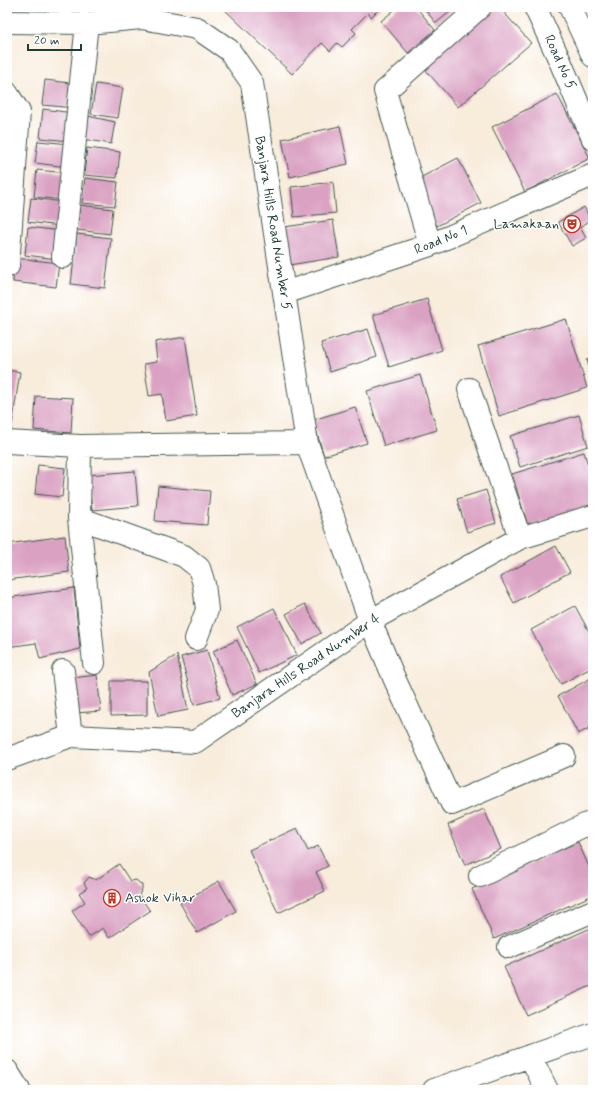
<svg xmlns="http://www.w3.org/2000/svg" width="600" height="1097" viewBox="0 0 600 1097" font-family="Mynerve,sans-serif">
<rect width="100%" height="100%" fill="#fff"/>
<filter id="ink" filterUnits="userSpaceOnUse"><feTurbulence type="fractalNoise" baseFrequency=".025" numOctaves="2"/><feDisplacementMap in="SourceGraphic" scale="8" xChannelSelector="R" yChannelSelector="G"/><feConvolveMatrix kernelMatrix="1 2 1 2 8 2 1 2 1" color-interpolation-filters="sRGB"/></filter>
<filter id="wash" filterUnits="userSpaceOnUse"><feTurbulence type="fractalNoise" baseFrequency=".012" numOctaves="4" result="noise"/><feDisplacementMap in="SourceGraphic" scale="16" xChannelSelector="R" yChannelSelector="G"/><feGaussianBlur stdDeviation="0.9" result="paint"/><feColorMatrix in="noise" values="0 0 0 0 0 0 0 0 0 0 0 0 0 0 0 0 0 1.4 0 .05"/><feComposite in="paint" operator="in"/></filter>
<g filter="url(#wash)">
<rect width="100%" height="100%" fill="#f8ecdb"/>
<g id="blocks">
<path fill="#daa1c3" d="M222,7H287L293,13L299,7H381L371,17L368,13L352,29L356,33L342,47L337,43L330,51L322,43L292,74Z
M398,7H416L435,30L408,53L381,21Z
M423,7H456L436,23Z
M492,7H499L531,43L458,107L423,67Z
M45,80L78,84L75,108L42,105Z
M96,84L123,88L118,118L91,114Z
M557,94L590,158L525,192L492,127Z
M43,109L73,113L69,141L40,138Z
M88,116L115,122L111,144L83,139Z
M340,126L348,164L290,177L282,139Z
M38,141L70,144L68,167L35,163Z
M87,148L120,152L117,178L84,175Z
M458,158L481,203L437,226L414,181Z
M37,170L67,173L64,200L34,197Z
M85,178L118,182L115,206L82,203Z
M333,182L336,213L294,217L291,187Z
M31,198L63,202L60,226L28,222Z
M80,205L113,209L110,234L77,230Z
M584,207L591,220L580,227L586,238L572,246L558,222Z
M333,220L339,257L289,265L284,227Z
M28,227L61,231L58,259L25,255Z
M77,234L111,238L105,288L71,284Z
M15,258L59,263L56,287L13,282Z
M427,299L442,350L389,367L373,315Z
M566,319L587,388L499,416L478,346Z
M368,329L377,357L330,372L321,343Z
M185,337L197,416L166,421L162,394L149,396L144,364L157,362L155,342Z
M593,358V379L587,360Z
M7,370L20,372L11,431H7Z
M420,375L437,430L384,446L367,391Z
M36,396L73,398L71,433L34,430Z
M355,407L367,443L324,456L313,420Z
M579,415L588,446L520,467L510,436Z
M584,452L593,481V505L528,526L512,474Z
M38,465L65,468L62,497L35,494Z
M135,471L138,506L92,510L88,475Z
M158,486L210,491L207,525L155,521Z
M486,490L496,523L467,532L457,499Z
M65,536L69,572L7,580V544Z
M556,546L570,572L514,603L500,577Z
M74,588L80,649L40,659L36,643L7,647V598Z
M305,604L321,633L302,644L286,614Z
M575,606L593,639V667L561,684L531,630Z
M274,608L297,655L259,673L237,627Z
M237,640L257,684L232,695L213,651Z
M207,650L220,698L194,705L181,657Z
M177,655L188,710L158,716L149,672Z
M97,675L101,711L76,713L72,678Z
M593,677V726L578,734L558,696Z
M111,681H147V715L111,716Z
M484,809L501,849L465,865L448,825Z
M297,828L308,851L318,846L328,866L316,872L325,891L278,913L249,850Z
M578,842L593,876V895L494,939L472,889Z
M119,864L130,881L136,880L142,885V889L139,895L150,911L109,938L103,928L89,937L72,911L85,902L79,893L87,888L84,883L89,877L96,880Z
M219,881L236,911L197,933L180,903Z
M593,927V985L526,1015L504,967Z"/>
</g>
</g>
<g filter="url(#ink)">
<use href="#blocks" fill-opacity="0" stroke="#40574d" stroke-width="1"/>
<g fill="none" stroke-linecap="round" stroke-linejoin="round">
<g stroke="#40574d" stroke-width="24">
<path id="minor" d="M535,7L560,61L593,139
M570,7L593,56
M7,22L87,23L142,18L197,28L229,50L252,83L307,443L370,621L395,680L452,804L564,756
M7,93L19,112L8,266
M430,245L385,91L480,7
M63,257L87,23
M284,293L430,245L593,175
M469,389L520,538
M7,442L80,446L307,443
M80,446L79,518L184,556L199,568L204,584L207,610L196,639
M79,518L94,663
M63,671L71,736
M7,759L71,736L195,742L370,621L520,538L593,516
M480,876L587,824L593,828
M509,947L593,911
M530,1056L547,1090
M7,1071L19,1090
M434,1090L593,1034"/>
</g>
<use href="#minor" stroke="#fff" stroke-width="22"/>
</g>
</g>
<defs>
<g id="theatre-ring" transform="scale(0.9)"><circle r="9.5" fill="#fff" stroke="#c8321e" stroke-width="1.5"/><path d="M-5-5.5Q0-4 5-5.5V0Q5 5 0 6Q-5 5-5 0ZM-3.3-2.5H-1v1.5H-3.3ZM1-2.5H3.3v1.5H1ZM-2.8 1Q0 5.5 2.8 1Z" fill="#c8321e"/></g>
<g id="building-ring" transform="scale(0.9)"><circle r="9.5" fill="#fff" stroke="#c8321e" stroke-width="1.5"/><path d="M-4-6H4V6H1V3H-1V6H-4ZM-2.5-4.3h1.7v1.8h-1.7ZM.8-4.3h1.7v1.8H.8ZM-2.5-1h1.7V.8h-1.7ZM.8-1h1.7V.8H.8Z" fill="#c8321e"/></g>
</defs>
<g fill-rule="evenodd">
<use href="#theatre-ring" x="572" y="224"/>
<use href="#building-ring" x="112" y="898"/>
</g>
<g text-anchor="middle" dominant-baseline="central" stroke-width="3" stroke-linejoin="round" paint-order="stroke">
<g font-size="14" fill="#1f3d34" stroke="#fff">
<text transform="translate(560 62) rotate(66)">Road No 5</text>
<text transform="translate(273 223) rotate(81)">Banjara Hills Road Number 5</text>
<text transform="translate(441 240) rotate(-22)">Road No 1</text>
<text transform="translate(306 666) rotate(-34)">Banjara Hills Road Number 4</text>
</g>
<g font-size="14" fill="#1f3d34" stroke="#fff" text-anchor="end">
<text x="559" y="224">Lamakaan</text>
<text x="125" y="898" text-anchor="start">Ashok Vihar</text>
</g>
</g>
<rect width="600" height="1097" fill="none" stroke="#fff" stroke-width="24"/>
<path d="M28 44v6h53v-6" fill="none" stroke="#1f3d34" stroke-width="2"/>
<text x="34" y="44" font-size="12" fill="#1f3d34" stroke="#ffffff" stroke-width="3" paint-order="stroke">20 m</text>
</svg>
